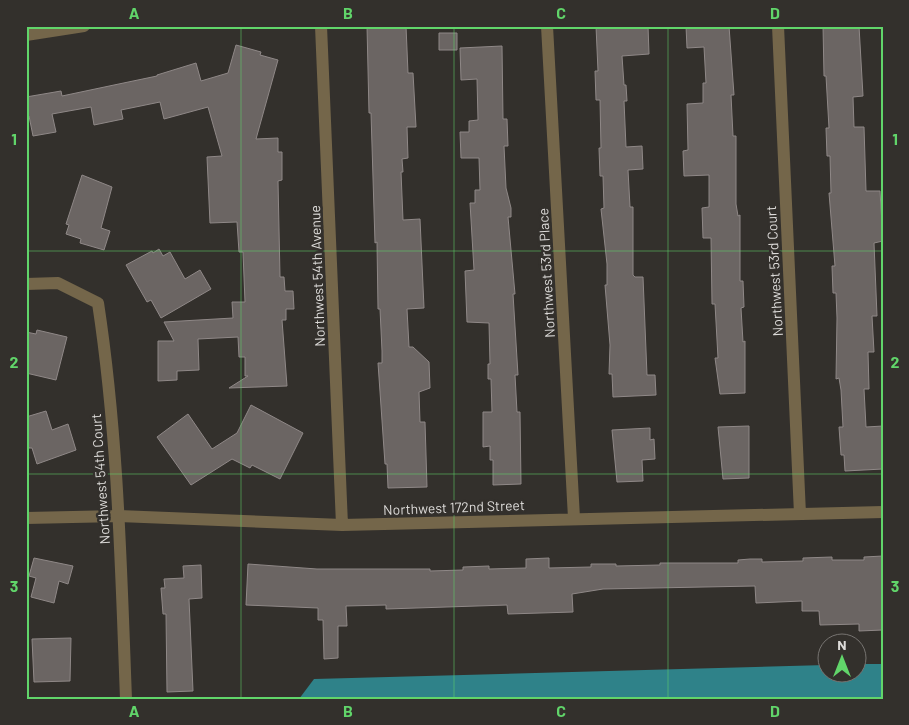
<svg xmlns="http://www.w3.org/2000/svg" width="909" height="725" viewBox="0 0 909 725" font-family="Barlow,sans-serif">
<rect width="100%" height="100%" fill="#33302c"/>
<path fill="#2f8289" d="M857,664H883V699H299L314,679L826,665V672H856Z"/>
<path fill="#6b6563" stroke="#8f8887" d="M367,26H406L408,73H413L416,127H407L408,158L402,159L403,172H401L403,220L420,219L424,308L407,309L409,347H413L429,362L430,388L419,392L420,422H425L427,487L388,488L387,464H385L378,363H382V351L380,309H378L377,242L375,243L371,113H369Z
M596,26H648L649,54L622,56L624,85H626L627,101H624L626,147L642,146L643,169L628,170L630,207H633V275L635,277H643L647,375H655L656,395L613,397L612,374H609L610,345L605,285H607V264L601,209L604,208L603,176H600L599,148H601L600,100H596L595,71H598Z
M686,26H729L734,95H731L733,136H736V204L738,216L740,215V281H743L744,307L741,308L743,342L745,341V393L720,394L715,358H718L715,304H712L711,238H703L702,208L709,207V175L684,176L683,151L688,150L687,104L703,103V83H706L704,47L687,48Z
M823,26H859L863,96L853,97L854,127H864L866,191H880L883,241L874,243L877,316H872L874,352H868L869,389H864L866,427L883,426V469L845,471L844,455H841L839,427H843L841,390L839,378L836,379L837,318L836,293H833L832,266H835L829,193H831L830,156H827L826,128H829L826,76H824Z
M439,33H457V50H439Z
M236,45L261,52L260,55L278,60L256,139L278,138V152H282V180L278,181L280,277H284L285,291H293L294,309H286V320H282L287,386L229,388L248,376H245V357H239L238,337L198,339L199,370L177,371V380L158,381V341H174L164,322L233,318L232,302H245L243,252H239L237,222L210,223L207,157L222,156L208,107L164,119L160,102L121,110L123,119L94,125L91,107L52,114L56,132L33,136L29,116H26V97L61,91L62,96L114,85L157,76V75L196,63L201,81L228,73Z
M502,46L503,119H507L508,146H504L506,188L511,208V217H508L515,294H513L518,375H515L517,412H520L521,484L493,485V460H490V446L483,447V412H492L491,379H488V364H490L489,323L467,322L465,271L474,270L470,203H475V190H480L479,158H461L460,132H469V121L478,120L477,79L461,80L460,48Z
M82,175L112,187L101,228L110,231L104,250L80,243L81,239L66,234L69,225L66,224Z
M159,249L163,256L170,252L185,279L200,270L211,289L161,318L151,300L147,302L126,265L152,251L153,253Z
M37,330L67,337L56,380L26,373V332L36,334Z
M251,405L303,433L280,479L252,465L250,468L232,459L191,485L157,437L188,414L212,449L237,433Z
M46,411L52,430L68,424L76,450L37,464L32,448H29L26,440V417Z
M749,426V478L723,479L718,427Z
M650,428V440L654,439L655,459L642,460L643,481L617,482L612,430Z
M883,556V630L859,631V624L820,625L819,611H802V601L756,603L755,586L603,589L572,594L573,612L508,614L507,605L386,609V605L346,606L347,626H338V658L324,659L323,620H318V608L246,605L248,564L317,569H430V571L463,570V567L489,566V569L526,568V559L549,558V568L591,567V564H616V566L660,565V563H738V560L750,559H762V562L803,561V558L832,557V560H864V557Z
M34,558L73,566L68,584L59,581L54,603L31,597L36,578L29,576Z
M201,565L202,598L189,599L193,691L167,692L166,614H163L161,588H165L164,579L184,578L183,566Z
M71,638L70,681L34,682L32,639Z"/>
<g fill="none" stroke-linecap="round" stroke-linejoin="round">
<path stroke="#74664a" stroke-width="12" d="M321,26L342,525
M547,26L574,518
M778,26L800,514
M26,35L84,26
M26,284L58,283L98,303C118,434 121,567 126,699
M26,518L119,516L342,525L883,512"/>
</g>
<path fill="none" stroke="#61d56a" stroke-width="1" stroke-opacity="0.55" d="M241,26V699M454,26V699M668,26V699M26,251H883M26,474H883"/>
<g text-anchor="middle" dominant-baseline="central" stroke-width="5" stroke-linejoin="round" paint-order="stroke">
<g font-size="14" fill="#dddbd9" stroke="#33302c">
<text transform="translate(774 271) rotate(-93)">Northwest 53rd Court</text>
<text transform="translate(546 273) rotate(-93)">Northwest 53rd Place</text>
<text transform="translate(317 276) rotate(-92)">Northwest 54th Avenue</text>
<text transform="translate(100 479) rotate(-94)">Northwest 54th Court</text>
<text transform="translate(454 507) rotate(-2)">Northwest 172nd Street</text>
</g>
</g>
<rect width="909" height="725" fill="none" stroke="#33302c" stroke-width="55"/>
<g transform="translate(842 658)"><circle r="24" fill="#33302c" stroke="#777471"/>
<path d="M0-4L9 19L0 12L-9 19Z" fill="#61d56a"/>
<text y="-8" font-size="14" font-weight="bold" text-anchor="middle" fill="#dddbd9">N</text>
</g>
<rect x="28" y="28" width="854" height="670" fill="none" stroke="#61d56a" stroke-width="2"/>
<g font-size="16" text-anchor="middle" font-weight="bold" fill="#61d56a">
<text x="134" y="19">A</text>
<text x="348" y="19">B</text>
<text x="561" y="19">C</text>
<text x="775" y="19">D</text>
<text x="14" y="145">1</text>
<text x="895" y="145">1</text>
<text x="14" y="368">2</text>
<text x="895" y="368">2</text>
<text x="14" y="592">3</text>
<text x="895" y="592">3</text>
<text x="134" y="717">A</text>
<text x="348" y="717">B</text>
<text x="561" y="717">C</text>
<text x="775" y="717">D</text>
</g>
</svg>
